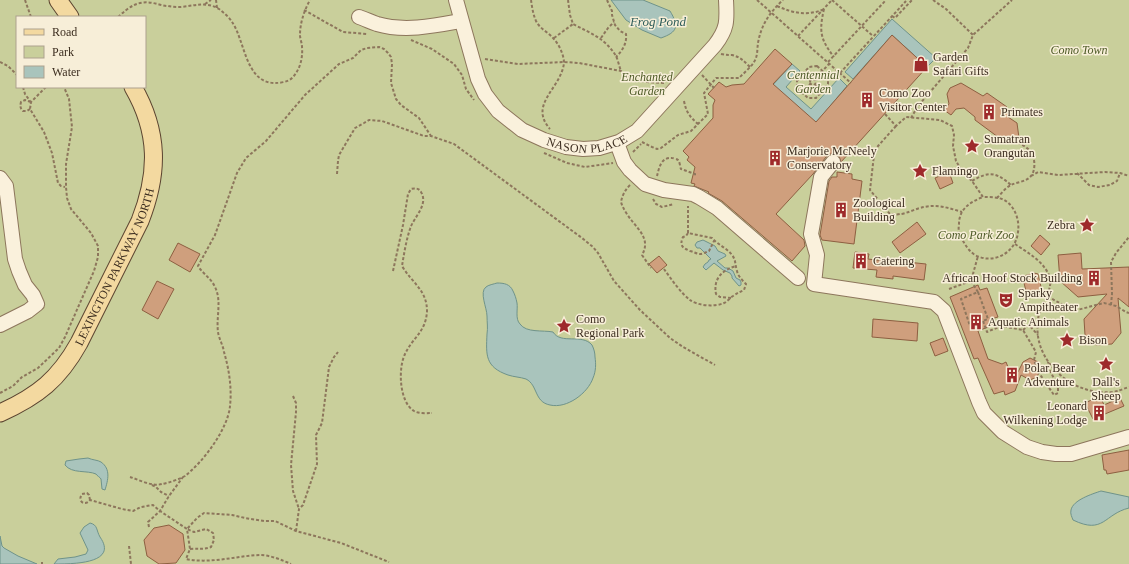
<svg xmlns="http://www.w3.org/2000/svg" width="1129" height="564" viewBox="0 0 1129 564" font-family="Georgia,serif">
<rect width="100%" height="100%" fill="#f0e4c8"/>
<path fill="#c9cf9b" fill-rule="evenodd" d="M0,0H1129V564H0ZM17,17H145V87H17Z"/>
<path fill="#a9c4bc" stroke="#6f938a" d="M611,0H643L670,11C679,26 678,32 661,38L642,30L626,20Z
M892,19L936,58L927,67L892,35L853,79L845,72Z
M792,64L800,71L786,87L811,109L839,78L847,86L809,131L760,99Z
M703,240L715,246L718,251L725,254L726,256L717,261L725,268H728L733,271L736,278L740,280L741,282V285L739,286L732,278V276L730,273L723,270L714,263L706,270L703,267L705,264L708,262L709,260L711,259L700,248H697L695,245L697,242Z
M497,283C504,283 510,284 513,291C515,295 516,298 517,303C518,309 515,319 520,324C526,333 543,330 553,332C561,345 582,333 592,345C594,349 595,353 595,357C596,364 596,371 593,378C588,393 567,409 550,405C534,402 538,385 526,379C520,377 514,377 508,375C485,367 486,355 487,334C488,328 487,322 487,316C487,308 479,292 486,287C488,285 494,284 497,283Z
M88,458C92,460 98,460 101,462C111,469 108,480 105,490L102,489L101,479C101,478 96,475 96,474C87,470 72,474 65,465L66,461L79,459Z
M1101,491L1129,497V508C1104,514 1104,535 1073,520C1072,517 1070,514 1071,510C1073,500 1092,494 1101,491Z
M90,523C98,525 96,530 100,537C119,564 72,564 54,564L58,559L75,557L86,554L88,550L80,533L84,527Z
M0,536L2,546L4,548L18,556L37,564H0Z"/>
<path fill="#cf9f7d" stroke="#8d5f41" d="M892,35L927,67L841,162L839,156L840,146L833,154H830L826,157L813,174L776,214L804,240L805,246L792,261L722,201L708,193L709,192L694,186L695,184L691,183L695,167L687,160L689,157L683,151L713,118V105L715,100L708,94L719,82L726,87L732,85L744,84L775,49L792,64L773,84L816,122Z
M961,83L983,96L987,93L1007,107L1005,109L1011,113L1008,117L1017,123L1019,138L1002,140L975,120V117L964,108L956,109L951,115L944,110L949,104L947,94L950,88Z
M837,172L852,174V179L862,181L854,244L822,240L820,235L829,181L832,177H837Z
M949,172L953,183L940,189L935,178Z
M917,222L926,234L900,253L892,242Z
M1040,235L1050,244L1041,255L1031,246Z
M178,243L200,254L190,272L169,260Z
M855,252L869,254L868,259L908,264L907,262L926,264L924,280L893,276V279L876,277L877,270L853,268Z
M1081,253L1082,269L1129,267V307L1118,298L1121,333L1112,344L1096,345L1085,335L1084,319L1107,294L1078,297L1060,281L1058,255Z
M659,256L667,265L657,273L649,264Z
M1034,273L1038,274L1042,291L1040,294L1030,296L1027,295L1023,279L1024,276Z
M157,281L174,289L158,319L142,310Z
M978,285L980,290L987,288L998,317L991,319L993,325L978,331L988,359L1002,364L1006,362L1008,367L1018,372L1023,362L1030,358L1038,362L1040,370L1037,377L1030,380L1021,375L1015,391L1005,395L1004,391L994,394L978,358L974,359L950,297Z
M873,319L918,323L917,341L872,337Z
M943,338L948,351L935,356L930,343Z
M1100,396L1104,405L1120,398L1124,406L1093,419L1085,403Z
M1129,450V470L1107,474L1106,470H1104L1102,455Z
M169,525L183,534L185,550L176,563L159,564L147,556L144,540L154,528Z"/>
<g fill="none" stroke-linecap="round" stroke-linejoin="round">
<g stroke="#8d765c" stroke-width="16">
<g id="minor">
<path id="s1" d="M456,0L478,79L485,94L498,111L522,130L544,140L566,147L583,149L599,148L619,142L637,131L715,45C728,28 727,20 726,0"/>
<path d="M359,17C365,19 371,22 377,24C404,32 434,26 461,21"/>
<path d="M617,143L624,162L630,170L645,184L664,190L693,194L699,197L717,208L798,278"/>
<path d="M833,162L821,177L811,234L817,255L814,284L934,302L944,311L979,402L984,413L1003,432L1027,447L1042,452L1056,454H1071L1129,437"/>
<path d="M0,178L6,186L15,259L19,271L25,285L33,295L37,304L28,311L0,325"/>
</g>
</g>
<g stroke="#5b4430" stroke-width="19">
<g id="major">
<path d="M58,0L70,17"/>
<path id="s2" d="M0,413C38,396 59,379 79,343L140,221C159,173 159,132 133,87"/>
</g>
</g>
<path stroke="#8d765c" stroke-width="2" stroke-dasharray="3 2" stroke-linecap="butt" d="M25,0L31,17
M216,0L217,8
M531,0C532,7 533,14 536,21C540,29 548,32 553,38C559,44 564,55 564,63C561,89 528,104 550,129
M568,0L570,15L573,24C590,33 605,38 616,56C618,60 619,66 621,71
M607,0L612,11V15L615,25L620,31L626,34C627,43 623,50 616,57
M757,0L851,83
M832,0L873,36
M933,0L946,9L973,35
M205,4L211,0
M777,6C793,13 806,16 822,10
M824,9C819,31 820,39 834,57
M304,10L343,32L367,34
M892,16L895,18L912,0
M118,17C129,7 138,0 153,3C158,4 163,6 168,6C172,7 176,7 180,7C194,6 206,1 219,9C224,13 229,17 232,22C245,40 245,83 275,83C280,83 288,82 292,78C300,70 303,58 302,47C302,43 300,39 300,35C300,23 304,11 310,0
M798,36L832,0
M554,38L573,24
M601,38L608,28L614,22
M411,40L432,49L454,64L462,75L466,89L474,100
M721,54C725,55 728,55 732,55C740,57 744,61 750,67
M485,59L518,64L564,62L579,63L621,71C635,83 647,82 664,83
M0,62L8,66L17,75
M828,62L886,0
M817,66L828,76V84L816,98H808L797,88V81L809,67Z
M840,73L906,1
M803,74L810,80
M702,75L714,88
M810 82a3 3 0 1 1 6 0a3 3 0 1 1-6 0Z
M814,80L829,64
M815,84L822,91
M23,87L25,94L30,101
M46,87L31,102L30,109L44,132L52,153L58,183L61,186L65,187
M803,93L810,84
M684,101C686,112 690,117 698,124
M30,109L27,111H23C20,108 20,106 21,102L25,100L31,102
M885,114L896,126L906,117L940,120L952,126L954,135L953,146L956,161L963,173L972,181L983,197C989,197 996,197 1002,199C1014,204 1020,219 1018,232C1016,253 993,265 975,255C969,251 966,246 963,241C959,235 958,231 959,224C959,209 970,202 983,197
M911,118L918,106L968,48L973,35L1012,0
M896,126L878,146L874,155L870,190L890,214C893,214 896,215 900,214C906,214 917,208 924,207C937,204 949,208 962,212
M642,142L652,147L657,149L661,148L678,135L691,131L708,114L704,93L716,78H739C744,73 751,67 754,62C758,56 757,49 758,43C761,25 770,12 783,0
M633,152L641,144
M544,153L567,163L585,167L613,163
M1077,173L1089,185L1098,187L1110,185L1117,181L1120,173
M337,174L338,161L339,155L355,128L364,123L369,120L382,121L424,136H431L454,144L582,238L593,247L598,253L614,281L640,310L670,338L683,347L715,365
M657,176C659,168 661,157 672,158C673,158 677,159 678,160C680,162 680,167 681,169L695,174V176
M1031,176L1038,172L1058,175L1105,172L1120,173L1129,176
M972,181C989,171 996,172 1011,185
M630,185C625,190 622,196 621,202C623,209 628,216 632,221C641,232 650,241 642,255L651,268
M997,198C1001,194 1005,188 1011,185C1017,182 1026,182 1031,176C1036,170 1035,158 1031,152C1026,146 1019,143 1012,140
M653,199L656,204L662,207L674,204
M688,233L686,236L683,237C679,246 683,248 690,251C694,252 697,254 700,254C703,254 706,252 709,251L714,241
M1015,244C1028,253 1042,260 1049,275C1049,275 1051,279 1051,280C1051,282 1050,284 1050,286C1049,289 1049,293 1048,295C1047,299 1044,302 1042,306C1040,310 1038,316 1038,321C1032,363 1077,400 1118,391C1121,390 1125,388 1129,387
M664,269C671,279 681,293 690,300C698,306 715,307 724,303C727,302 730,298 733,296C737,293 740,292 744,290L746,284C742,280 738,276 737,271C735,265 736,260 732,255C727,248 718,245 712,238L688,233V206
M393,271L403,225L408,194L411,189C415,188 419,188 421,192C429,205 413,218 410,229C406,241 404,254 402,266C412,283 427,290 427,311C426,332 413,337 405,354C398,368 399,402 414,411C419,414 427,413 432,413
M971,281L978,292
M949,289L971,281L978,256
M978,292L988,319L970,326L961,299Z
M1048,296L1054,300L1067,307L1077,310L1104,303L1116,306L1126,312L1129,313
M731,298L720,297L716,294C713,279 722,270 736,266
M1111,305L1112,294L1111,262L1116,253L1129,237
M983,321L987,332L1001,326L1023,330L1036,352L1034,360L1039,373L1054,395L1058,393V386L1049,369L1048,362
M1023,330L1029,325L1038,335
M1023,372L1037,367
M0,393L13,386L22,377L38,368L59,348L65,337L94,271L98,257V246L91,233L71,209L67,198L66,187V164L72,127L69,99L64,87
M293,396L296,403V412L291,465L293,491L299,509
M130,477C140,480 152,487 162,484C168,483 180,479 185,476C203,462 228,429 230,406C232,388 229,369 224,352C223,345 219,339 218,332C216,317 222,301 215,287C211,278 203,274 198,266L215,235L237,173L246,158L266,141L305,95L339,64L353,58L361,50L367,48L379,47L384,49L388,53L391,57L392,64L391,83L396,99L401,105L419,118L431,136
M152,485L156,487L161,492L169,496
M90,500L89,495L87,493L82,494C77,501 85,507 90,500L122,509L133,511L141,507L153,505L160,511L187,529L190,549L186,559C211,564 235,556 260,555C270,555 282,560 291,564
M149,527L148,522L160,511L169,496L183,477
M296,531L299,509L303,505L317,464L316,435L322,423L329,367L334,357L338,352
M129,546L131,564
M190,549C198,548 203,550 211,547L214,540L213,533L206,529L194,532L187,529L197,518L204,513L232,515L245,518L264,521H275L296,531L341,543L389,562
M42,564V562"/>
<use href="#minor" stroke="#faf1dc" stroke-width="14"/>
<use href="#major" stroke="#f3d9a0" stroke-width="17"/>
</g>
<defs>
<g id="shop-bare" transform="scale(1.2)"><path d="M-5-2.5h2.3a2.7 3.5 0 0 1 5.4 0H5L5.5 6h-11ZM-1.5-2.5h3a1.5 2.3 0 0 0-3 0Z" fill="#9e2a2b" stroke="#f7eed8" stroke-width="2.5" paint-order="stroke"/></g>
<g id="building-bare" transform="scale(1.2)"><path d="M-4-6H4V6H1V3H-1V6H-4ZM-2.5-4.3h1.7v1.8h-1.7ZM.8-4.3h1.7v1.8H.8ZM-2.5-1h1.7V.8h-1.7ZM.8-1h1.7V.8H.8Z" fill="#9e2a2b" stroke="#f7eed8" stroke-width="2.5" paint-order="stroke"/></g>
<g id="sight-bare" transform="scale(1.2)"><path d="M0-6L1.8-2.2L6-1.7L2.9 1.2L3.7 5.4L0 3.3L-3.7 5.4L-2.9 1.2L-6-1.7L-1.8-2.2Z" fill="#9e2a2b" stroke="#f7eed8" stroke-width="2.5" paint-order="stroke"/></g>
<g id="theatre-bare" transform="scale(1.2)"><path d="M-5-5.5Q0-4 5-5.5V0Q5 5 0 6Q-5 5-5 0ZM-3.3-2.5H-1v1.5H-3.3ZM1-2.5H3.3v1.5H1ZM-2.8 1Q0 5.5 2.8 1Z" fill="#9e2a2b" stroke="#f7eed8" stroke-width="2.5" paint-order="stroke"/></g>
</defs>
<g fill-rule="evenodd">
<use href="#shop-bare" x="921" y="64"/>
<use href="#building-bare" x="867" y="100"/>
<use href="#building-bare" x="989" y="112"/>
<use href="#sight-bare" x="972" y="146"/>
<use href="#building-bare" x="775" y="158"/>
<use href="#sight-bare" x="920" y="171"/>
<use href="#building-bare" x="841" y="210"/>
<use href="#sight-bare" x="1087" y="225"/>
<use href="#building-bare" x="861" y="261"/>
<use href="#building-bare" x="1094" y="278"/>
<use href="#theatre-bare" x="1006" y="300"/>
<use href="#building-bare" x="976" y="322"/>
<use href="#sight-bare" x="564" y="326"/>
<use href="#sight-bare" x="1067" y="340"/>
<use href="#sight-bare" x="1106" y="364"/>
<use href="#building-bare" x="1012" y="375"/>
<use href="#building-bare" x="1099" y="413"/>
</g>
<g text-anchor="middle" dominant-baseline="central" stroke-width="3" stroke-linejoin="round" paint-order="stroke">
<g font-size="12" font-style="italic" fill="#4d5a26" stroke="#f7eed8">
<text x="1079" y="50">Como Town</text>
<text x="813" y="75">Centennial<tspan x="813" dy="14">Garden</tspan></text>
<text x="647" y="77">Enchanted<tspan x="647" dy="14">Garden</tspan></text>
<text x="976" y="235">Como Park Zoo</text>
</g>
<g font-size="12" fill="#3d2e20" stroke="#f7eed8" text-anchor="start">
<text x="933" y="57">Garden<tspan x="933" dy="14">Safari Gifts</tspan></text>
<text x="879" y="93">Como Zoo<tspan x="879" dy="14">Visitor Center</tspan></text>
<text x="1001" y="112">Primates</text>
<text x="984" y="139">Sumatran<tspan x="984" dy="14">Orangutan</tspan></text>
<text x="787" y="151">Marjorie McNeely<tspan x="787" dy="14">Conservatory</tspan></text>
<text x="932" y="171">Flamingo</text>
<text x="853" y="203">Zoological<tspan x="853" dy="14">Building</tspan></text>
<text x="1075" y="225" text-anchor="end">Zebra</text>
<text x="873" y="261">Catering</text>
<text x="1082" y="278" text-anchor="end">African Hoof Stock Building</text>
<text x="1018" y="293">Sparky<tspan x="1018" dy="14">Ampitheater</tspan></text>
<text x="576" y="319">Como<tspan x="576" dy="14">Regional Park</tspan></text>
<text x="988" y="322">Aquatic Animals</text>
<text x="1079" y="340">Bison</text>
<text x="1024" y="368">Polar Bear<tspan x="1024" dy="14">Adventure</tspan></text>
<text x="1106" y="382" text-anchor="middle">Dall's<tspan x="1106" dy="14">Sheep</tspan></text>
<text x="1087" y="406" text-anchor="end">Leonard<tspan x="1087" dy="14">Wilkening Lodge</tspan></text>
</g>
<g font-size="12" fill="#3d2e20" stroke="#f7eed8">
<text stroke="none"><textPath href="#s1" startOffset="219">NASON PLACE</textPath></text>
<text stroke="none"><textPath href="#s2" startOffset="192">LEXINGTON PARKWAY NORTH</textPath></text>
</g>
<g font-size="13" font-style="italic" fill="#2f5d5a" stroke="#f7eed8">
<text x="658" y="21">Frog Pond</text>
</g>
</g>
<rect x="16" y="16" width="130" height="72" fill="#f7eed8" stroke="#ada18e"/>
<rect x="24" y="29" width="20" height="6" fill="#f3d9a0" stroke="#ada18e"/>
<text x="52" y="36" font-size="12" fill="#3d2e20">Road</text>
<rect x="24" y="46" width="20" height="12" fill="#c9cf9b" stroke="#ada18e"/>
<text x="52" y="56" font-size="12" fill="#3d2e20">Park</text>
<rect x="24" y="66" width="20" height="12" fill="#a9c4bc" stroke="#ada18e"/>
<text x="52" y="76" font-size="12" fill="#3d2e20">Water</text>
</svg>
